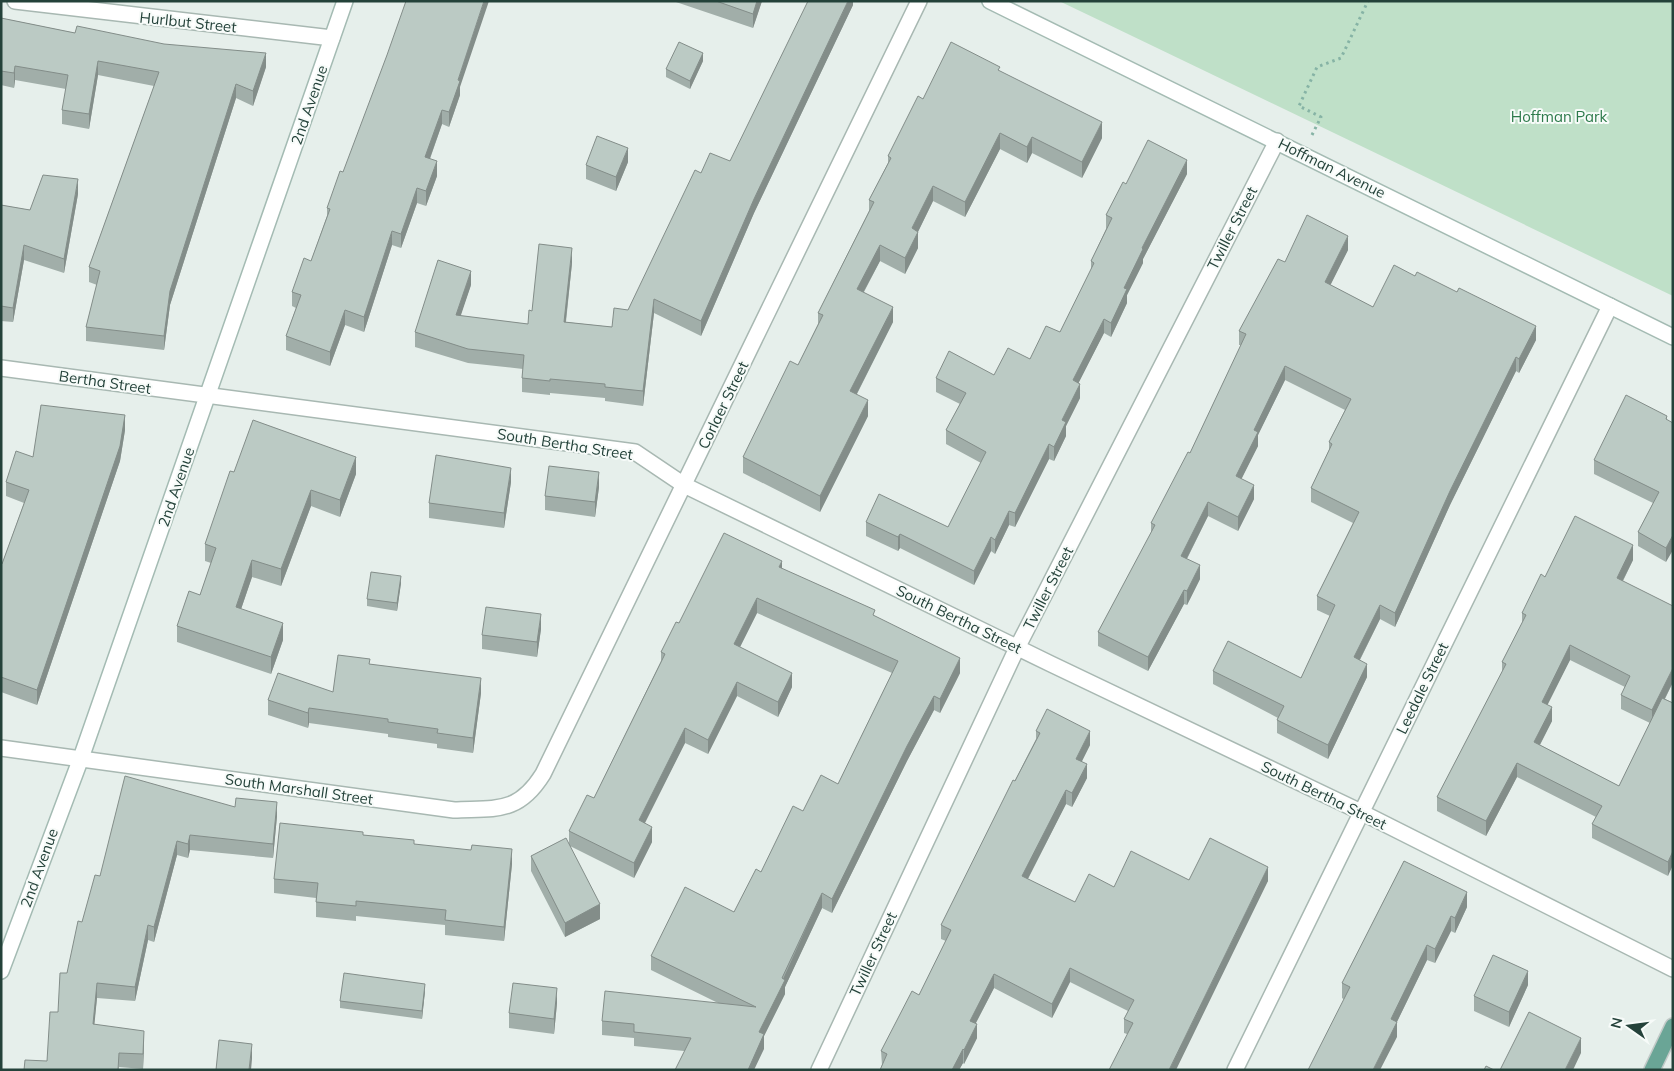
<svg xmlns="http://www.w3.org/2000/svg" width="1674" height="1071" viewBox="0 0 1674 1071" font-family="Mulish,sans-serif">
<rect width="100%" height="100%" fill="#e6efeb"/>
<path fill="#bfe0c8" d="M1059,1H1673V296L1103,22Z"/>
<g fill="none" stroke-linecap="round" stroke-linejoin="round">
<g stroke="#a8b8b2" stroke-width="18">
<path id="street" d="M15,1L332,38
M1,368L635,452L684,485L1051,664L1361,812L1673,969
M1,748L454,810C496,808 518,814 543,774L919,1
M819,1070L1017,648L1277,141
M1235,1070L1610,306"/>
</g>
<g stroke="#a4bbb3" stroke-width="18">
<path id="secondary" d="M990,1L1673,337
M1,971L81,758L345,1"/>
</g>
<g stroke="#c2cac8" stroke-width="18">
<path id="primary" d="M1652,1070L1673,1026"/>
</g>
<path stroke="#86b3a5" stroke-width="3" stroke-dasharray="2.5 4" stroke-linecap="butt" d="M1312,135L1321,117L1299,106L1317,67L1341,58L1368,1"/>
<use href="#street" stroke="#fff" stroke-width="15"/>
<use href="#secondary" stroke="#fff" stroke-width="15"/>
<use href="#primary" stroke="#6aa596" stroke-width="15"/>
</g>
<path fill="#a1aea9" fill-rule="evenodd" d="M673,1H762L753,28Z
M853,1V5L754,213L701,336L654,313L643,406L605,401V398L550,393V395L522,392V378L523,369L468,363L415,347V332L471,285L460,316L528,324L532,311L572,263L566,322L612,327L628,310L701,173L730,161Z
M1,18L75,33L266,67L253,106L236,98L170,305L164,350L86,341V327L97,285L89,282V267L154,86L98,75L89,129L62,124V110L66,89L15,80L14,88L1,85Z
M703,61L690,89L666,77V69Z
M1000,71L1102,138L1082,178L1032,153L1027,163L1000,149L965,217L933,201L918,232V248L905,274L880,261L864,292L893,322L857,394L868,416L820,512L743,473V457L798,365L818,324V313L869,211V200L888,163V156L923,99Z
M460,87V95L449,127L442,124L430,159L437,176L426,206L417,203L401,248L392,245L364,332L345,325L330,366L286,350V336L296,308L292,306V292L311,261L327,216V208L343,172Z
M628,162L616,191L586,179V165Z
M1187,174L1143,259V263L1127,295V303L1111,337L1104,333L1078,383L1080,398L1066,426V436L1054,461L1049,459L1015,527L1009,525L995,554L991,551L974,585L900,548L898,551L866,536V522L948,527L981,463L946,444V430L960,404L936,392V378L994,375L1030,359L1060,332L1091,270V261L1106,229V215L1126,184Z
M78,194L64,273L24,260L13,322L1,321V205L30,210Z
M1348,250L1330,285L1373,307L1536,340L1519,373L1516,371L1450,505L1395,627L1380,619L1360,660L1367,677L1328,759L1277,733V720L1278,718L1213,684V671L1301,678L1330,616L1317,610V596L1353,523L1311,502V488L1329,450V442L1345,410L1285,380L1258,435V446L1241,479L1254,499L1238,531L1208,516L1187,559L1200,579L1187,605L1184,604L1148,671L1098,646V632L1151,534V523L1190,453L1241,345H1239V331L1285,262Z
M1667,416L1666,562L1638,546V532L1653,503L1594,474V460Z
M125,430L120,461L37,705L1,692V564H2L24,503L6,496V482L33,457Z
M234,472L356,474L340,517L311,506L281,586L252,577L241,609L283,640L271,674L177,642V626L200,595L211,563L205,561V544Z
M511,482L504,528L429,518V503Z
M599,487L595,517L545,510V496Z
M1633,560L1623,581L1673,682L1665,699L1673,703L1668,876L1592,838V824L1596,817L1517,777L1486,836L1437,811V797L1502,672V662L1522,623V613L1545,577ZM1570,660L1625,687L1621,695V709L1650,723L1619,786L1540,745L1552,721L1547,704Z
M782,569L875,616L960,673L940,713L934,710L907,761L832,913L822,908L785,987V994L764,1036V1049L684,1051L634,1046V1038L602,1035V1021L718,1003L651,970V956L734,912L761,872L803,811L838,784L892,673L757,613L740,647L792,687L778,717L737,696L708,754L685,743L644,823L652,842L634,878L570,846L600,919L565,937L531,871V856L569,843V831L594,798L661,661V652L679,623Z
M401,583L397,611L367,606V599Z
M541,629L537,657L482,649V635Z
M370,664L481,693L473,753L437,748V744L388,737V734L309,723L308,728L268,715V700L333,692Z
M1036,731L1090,745L1082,761L1087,778L1072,807L1066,804L1028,879L1075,902L1114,887L1189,880L1268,881L1127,1034L1124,1033V1019L1128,1011L1070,982L1052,1018L994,988L976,1023L977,1038L964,1064L963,1063L959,1070H880L882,1065L881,1051L919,995L946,941L941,939V925L1036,739Z
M235,807L277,816L273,858L190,850L188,858L177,855L154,942L148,940L135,1001L97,998L94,1024L144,1045L143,1069L119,1067L118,1070H24L47,1061L67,973L82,922L100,876Z
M363,835L414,844L512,864L504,941L445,935V925L356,916V921L316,917V898L274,893V879Z
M1404,861L1467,907L1455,933L1451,931L1435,963L1427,960L1397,1022V1037L1342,998V983Z
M1528,985L1509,1027L1474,1011V996Z
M425,991L422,1019L340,1008V1001Z
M557,1003L554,1034L509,1028V1013Z"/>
<path fill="#838d89" d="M484,1H489L460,87V95L449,127V112L458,80Z
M757,1H762L753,28V14Z
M848,1H853V5L754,213L701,336V321L754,199Z
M266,53V67L253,106V91Z
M703,53V61L690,89V81Z
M98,61V75L89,129V114Z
M15,66V80L14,88V73Z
M236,84V98L170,305L164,350V336L170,291Z
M442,110V124L425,172V157Z
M1102,122V138L1082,178V162Z
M1000,133V149L965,217V202Z
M1032,137V153L1027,163V147Z
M628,148V162L616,191V177Z
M1187,160V174L1143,259V263L1127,295V303L1111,337V323L1124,288L1142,248Z
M437,161V176L426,206V191Z
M78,179V194L64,273V259Z
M933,186V201L912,244V228Z
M417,188V203L401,248V234Z
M392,231V245L364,332V317Z
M918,232V248L905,274V258Z
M1348,236V250L1325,296V282Z
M24,245V260L13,322V308Z
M880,245V261L857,304V289Z
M572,248V263L564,337V322Z
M471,271V285L456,330V315Z
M654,299V313L643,406V391Z
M893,307V322L850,407V391Z
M345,310V325L330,366V352Z
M1104,319V333L1073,394V380Z
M1536,326V340L1519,373V359Z
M1516,357V371L1450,505L1395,627V613L1450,491Z
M1285,366V380L1258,435V446L1236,490V476L1254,430Z
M1080,384V398L1066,426V436L1054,461V447L1062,420Z
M868,400V416L820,512V496Z
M125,415V430L120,461L37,705V690Z
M1049,444V459L1015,527V513Z
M356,457V474L340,517V500Z
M511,468V482L504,528V513Z
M599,472V487L595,517V502Z
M1254,485V499L1238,531V517Z
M311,490V506L281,586V569Z
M1208,502V516L1181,570V556Z
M1009,511V525L995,554V540Z
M900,534V548L898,551V537Z
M1673,535V550L1666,562V548Z
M991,537V551L974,585V571Z
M1633,545V560L1617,592V578Z
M252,560V577L236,624V607Z
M782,561V576L779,567Z
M1200,565V579L1187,605V591Z
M401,576V583L397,611V603Z
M1184,590V604L1148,671V657Z
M757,598V613L734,659V644Z
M1380,605V619L1354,671V657Z
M541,614V629L537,657V642Z
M283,623V640L271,674V657Z
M1570,645V660L1542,716V702Z
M960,658V673L940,713V699Z
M1367,664V677L1328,759V745Z
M1673,668V682L1652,724V710Z
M792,673V687L778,717V702Z
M481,678V693L473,753V738Z
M737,682V696L708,754V740Z
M934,696V710L907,761L832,913V899L907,746Z
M1552,707V721L1534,756V742Z
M309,708V723L308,728V713Z
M685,728V743L639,835V820Z
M1090,731V745L1076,773V759Z
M1517,763V777L1486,836V821Z
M1087,764V778L1072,807V793Z
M1066,790V804L1022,890V876Z
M277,802V816L273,858V844Z
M652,827V842L634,878V863Z
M190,835V850L188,858V844Z
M177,841V855L154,942V927Z
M512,849V864L504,941V927Z
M1673,851V865L1668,876V862Z
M1268,867V881L1176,1070H1169Z
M1467,892V907L1455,933V918Z
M822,893V908L785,987V994L764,1036V1049L754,1070H748L759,1032Z
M600,904V919L565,937V923Z
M1451,916V931L1435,963V949Z
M148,925V940L135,1001V987Z
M1427,945V960L1391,1034V1019Z
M1070,968V982L1052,1018V1004Z
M1528,971V985L1509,1027V1012Z
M994,974V988L970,1034V1021Z
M97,983V998L93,1039V1024Z
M425,984V991L422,1019V1011Z
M557,988V1003L554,1034V1019Z
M1397,1022V1037L1380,1070H1373Z
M977,1024V1038L964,1064V1050Z
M144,1031V1045L143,1069V1054Z
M1581,1038V1053L1573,1070H1565Z
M252,1044V1059L251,1070H249Z
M963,1049V1063L959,1070H952Z"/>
<path fill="#bbcac4" stroke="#838d89" d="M406,1H484L458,80L460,81L449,112L442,110L425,157L437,161L426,191L417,188L401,234L392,231L364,317L345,310L330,352L286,336L301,295L292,292L304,258L311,261L330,209L327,208L340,171L343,172L387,55Z
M716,1H757L753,14Z
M808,1H848L754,199L701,321L654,299L643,391L605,387V384L550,379V381L522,378L524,355L468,349L415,332L438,260L471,271L456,315L528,324L529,310L532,311L539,244L572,248L564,322L612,327L614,308L628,310L695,170L701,173L710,153L730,161Z
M1,18L75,33L77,26L164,44L266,53L253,91L236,84L170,291L164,336L86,327L100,271L89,267L159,72L98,61L89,114L62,110L68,75L15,66L14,73L1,71Z
M679,42L703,53L690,81L666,69Z
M951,42L1000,67L998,70L1102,122L1082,162L1032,137L1027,147L1000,133L965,202L933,186L912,228L918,232L905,258L880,245L857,289L893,307L850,391L868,400L820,496L743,457L790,361L798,365L823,315L818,313L874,202L869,200L891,158L888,156L918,96L923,99Z
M597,136L628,148L616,177L586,165Z
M1148,140L1187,160L1142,248L1143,249L1124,288L1127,289L1111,323L1104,319L1073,380L1080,384L1062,420L1066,422L1054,447L1049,444L1015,513L1009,511L995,540L991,537L974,571L900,534L898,537L866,522L879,494L948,527L986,452L946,430L966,393L936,378L949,351L994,375L1008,348L1030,359L1046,326L1060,332L1094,263L1091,261L1112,218L1106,215L1123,182L1126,184Z
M43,175L78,179L64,259L24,245L13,308L1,306V205L30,210Z
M1307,215L1348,236L1325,282L1373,307L1394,265L1415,276L1417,272L1457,292L1459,288L1536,326L1519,359L1516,357L1450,491L1395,613L1380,605L1354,657L1367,664L1328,745L1277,720L1284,706L1213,671L1228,641L1301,678L1335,605L1317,596L1359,512L1311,488L1332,444L1329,442L1351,399L1285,366L1254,430L1258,432L1236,476L1254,485L1238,517L1208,502L1181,556L1200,565L1187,591L1184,590L1148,657L1098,632L1155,525L1151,523L1188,452L1190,453L1246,334L1239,331L1278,259L1285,262Z
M1626,395L1667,416L1666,419L1673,423V535L1666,548L1638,532L1659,492L1594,460Z
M41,405L125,415L120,446L37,690L1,677V564H2L29,490L6,482L16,451L33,457Z
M253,420L356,457L340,500L311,490L281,569L252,560L236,607L283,623L271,657L177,626L189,591L200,595L216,548L205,544L230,471L234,472Z
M436,455L511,468L504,513L429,503Z
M549,466L599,472L595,502L545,496Z
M1575,516L1633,545L1617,578L1673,606V668L1652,710L1621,695L1630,676L1570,645L1542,702L1552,707L1534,742L1619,786L1662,698L1673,703V851L1668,862L1592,824L1602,806L1517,763L1486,821L1437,797L1506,664L1502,662L1526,615L1522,613L1541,574L1545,577Z
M724,533L782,561L779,567L875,610L873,615L960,658L940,699L934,696L907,746L832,899L822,893L782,978L785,980L759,1032L764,1034L748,1070H675L691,1038L634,1032V1024L602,1021L605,991L756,1007L651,956L685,887L734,912L756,869L761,872L793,806L803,811L821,775L838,784L898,661L757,598L734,644L792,673L778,702L737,682L708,740L685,728L639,820L652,827L634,863L569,831L587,795L594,798L665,654L661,652L676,622L679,623Z
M371,572L401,576L397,603L367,599Z
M486,607L541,614L537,642L482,635Z
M338,655L370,659L369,664L481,678L473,738L437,733L438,729L388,722V719L309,708L308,713L268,700L278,673L333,692Z
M1047,709L1090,731L1076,759L1087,764L1072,793L1066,790L1022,876L1075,902L1089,874L1114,887L1131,851L1189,880L1210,838L1268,867L1169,1070H1109L1133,1023L1124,1019L1134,1000L1070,968L1052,1004L994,974L970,1021L977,1024L964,1050L963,1049L952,1070H880L887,1054L881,1051L896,1022L912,991L919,995L951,930L941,925L1013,780L1015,781L1040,733L1036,731Z
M125,776L235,807L236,798L277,802L273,844L190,835L188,844L177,841L154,927L148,925L135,987L97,983L93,1024L144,1031L143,1054L119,1053L118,1070H24L25,1060L47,1061L50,1012H58L60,973H67L78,921L82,922L95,875L100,876Z
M280,823L363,832V835L414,840V844L471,850L472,845L512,849L504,927L445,920L446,910L356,901V906L316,902L318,883L274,879Z
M566,838L600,904L565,923L531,856Z
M1404,861L1467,892L1455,918L1451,916L1435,949L1427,945L1391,1019L1397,1022L1373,1070H1308L1350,987L1342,983Z
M1493,955L1528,971L1509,1012L1474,996Z
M344,973L425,984L422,1011L340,1001Z
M513,983L557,988L554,1019L509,1013Z
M1529,1012L1581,1038L1565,1070H1500Z
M219,1040L252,1044L249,1070H216Z
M1486,1066L1494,1070H1484Z"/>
<g text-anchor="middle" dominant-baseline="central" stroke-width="4" stroke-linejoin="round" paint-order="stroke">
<g font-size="15" fill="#24423a" stroke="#f7fbf9">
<text transform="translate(188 22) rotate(6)">Hurlbut Street</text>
<text transform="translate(309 105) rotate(-71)">2nd Avenue</text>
<text transform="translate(1332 168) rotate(26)">Hoffman Avenue</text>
<text transform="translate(1232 228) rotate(-63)">Twiller Street</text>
<text transform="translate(105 382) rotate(8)">Bertha Street</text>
<text transform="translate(723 405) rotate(-64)">Corlaer Street</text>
<text transform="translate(565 444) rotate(9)">South Bertha Street</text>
<text transform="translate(176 487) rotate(-71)">2nd Avenue</text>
<text transform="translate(1048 588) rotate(-63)">Twiller Street</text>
<text transform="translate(959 619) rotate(26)">South Bertha Street</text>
<text transform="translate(1422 688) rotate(-64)">Leedale Street</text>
<text transform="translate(299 789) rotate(8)">South Marshall Street</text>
<text transform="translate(1324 795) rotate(26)">South Bertha Street</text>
<text transform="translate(39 868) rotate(-70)">2nd Avenue</text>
<text transform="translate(873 954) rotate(-65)">Twiller Street</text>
</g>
<g font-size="15" fill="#2d7a4b" stroke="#f7fbf9">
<text x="1559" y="116">Hoffman Park</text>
</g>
</g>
<rect width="1674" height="1071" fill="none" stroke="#24423a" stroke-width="5"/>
<g transform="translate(1629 1026) rotate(284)" stroke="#f7fbf9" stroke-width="4" paint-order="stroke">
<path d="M0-4L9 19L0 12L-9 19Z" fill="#24423a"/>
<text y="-8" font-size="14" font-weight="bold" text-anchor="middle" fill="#24423a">N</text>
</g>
</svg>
